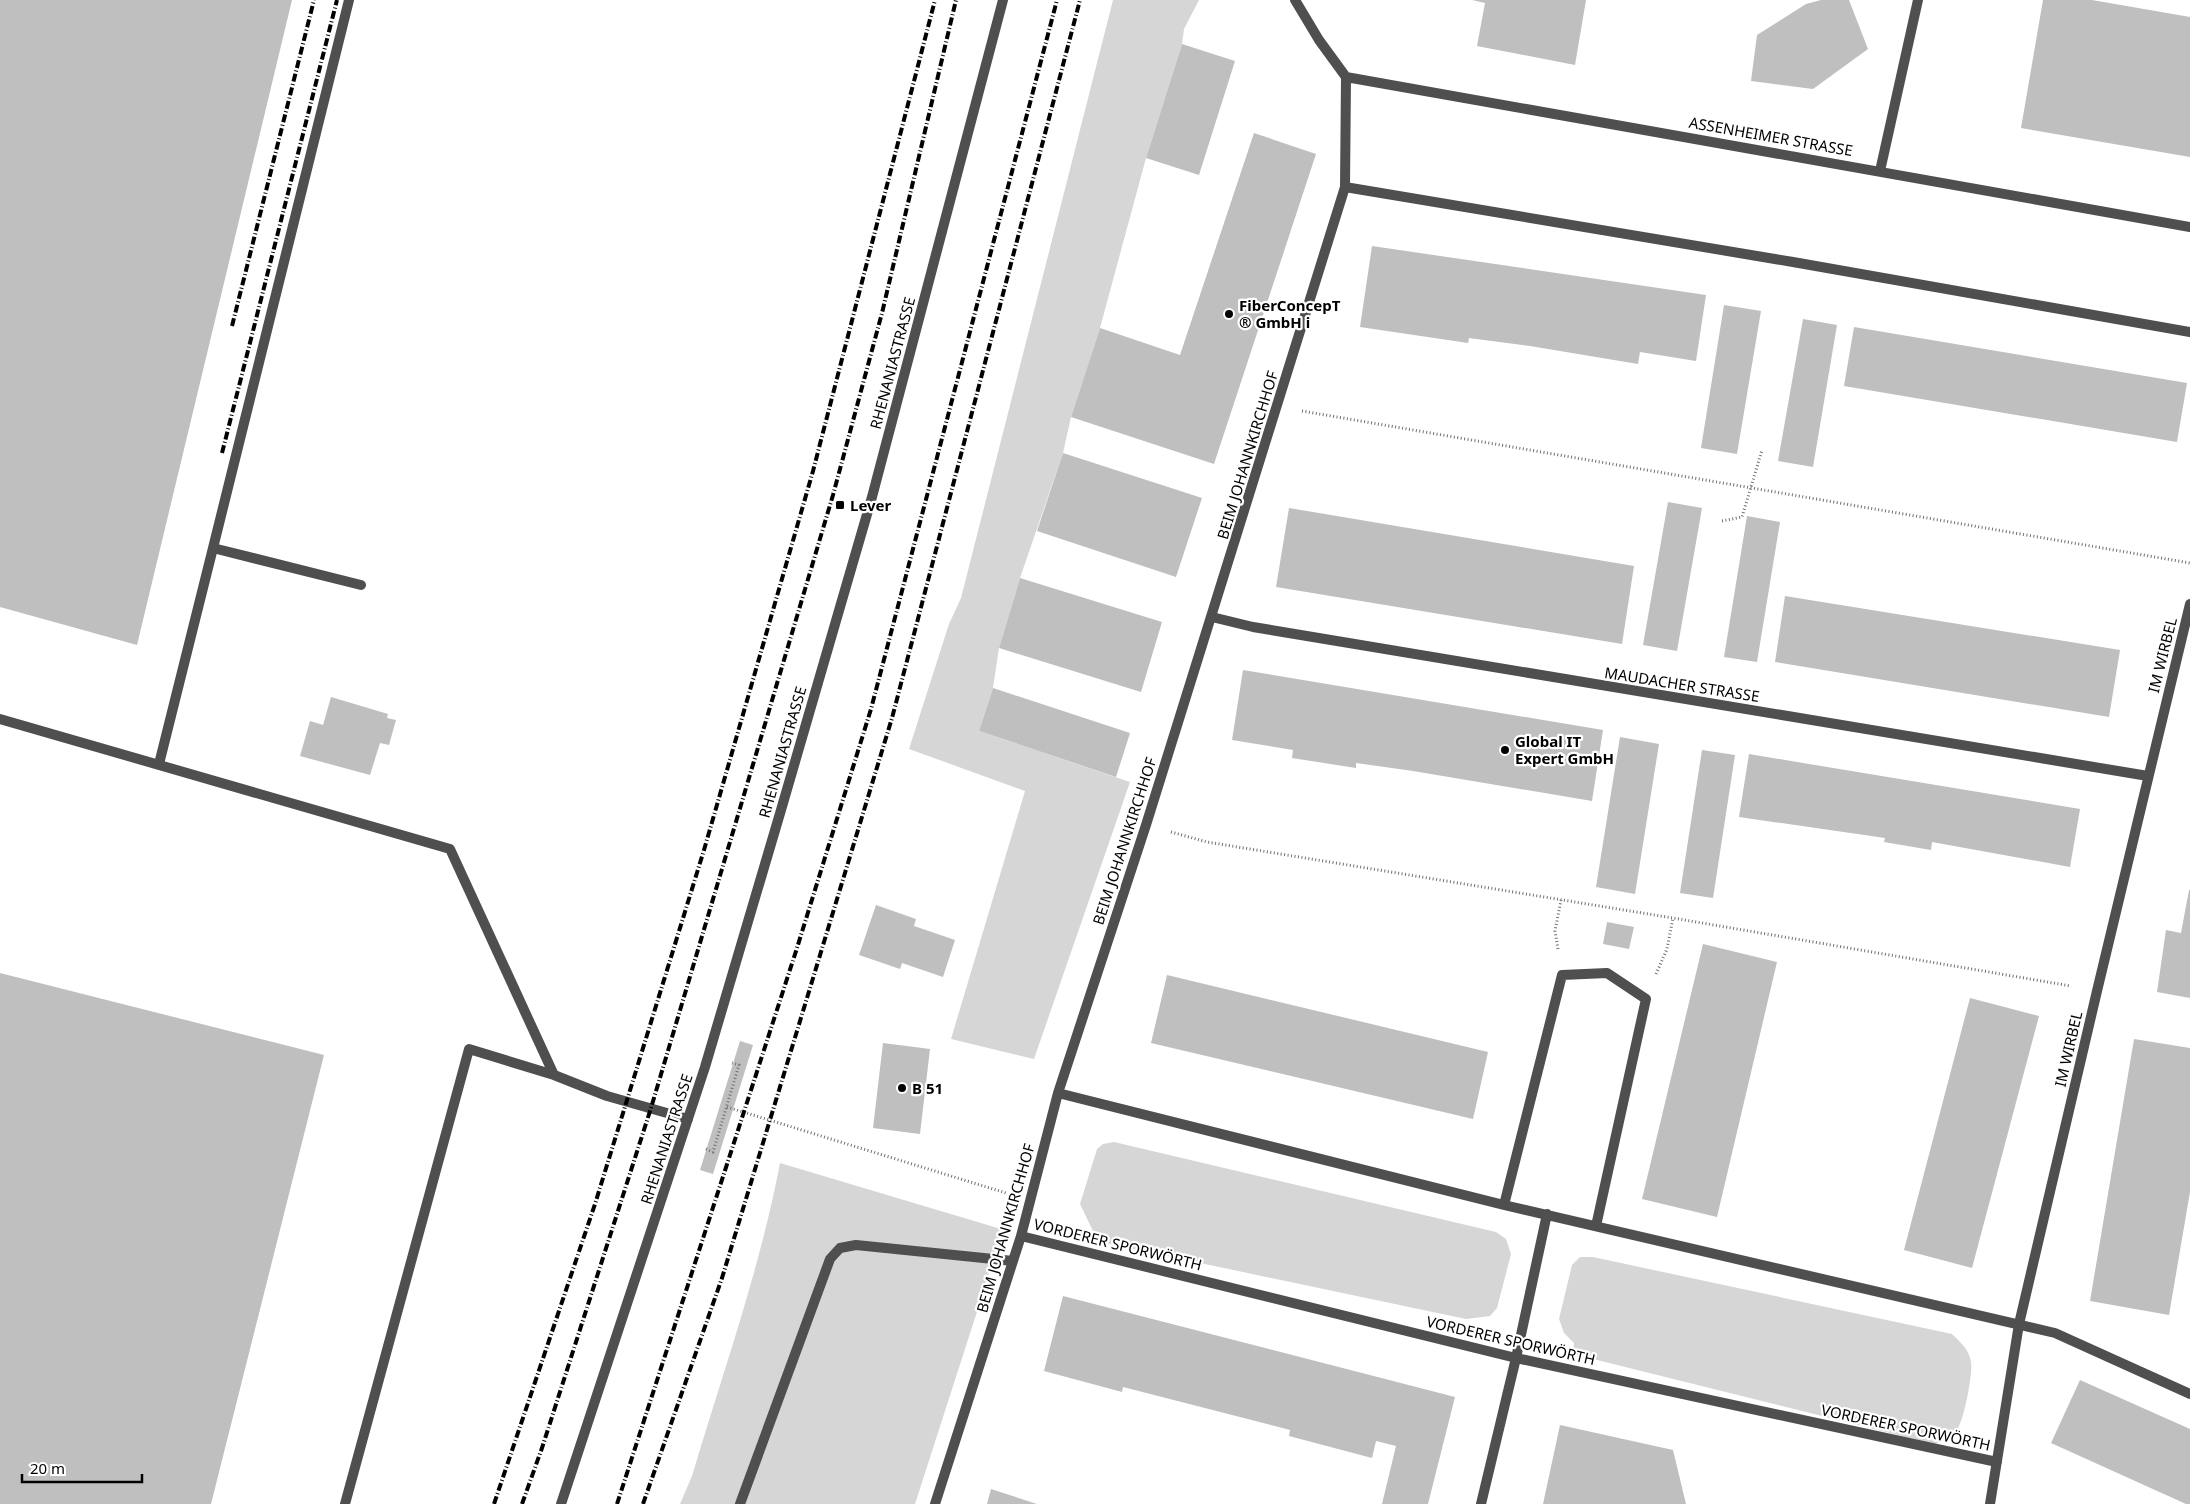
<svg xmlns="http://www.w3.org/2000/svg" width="2190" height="1504" viewBox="0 0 2190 1504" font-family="'Noto Sans',sans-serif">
<rect width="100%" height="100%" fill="#fff"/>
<path fill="#d6d6d6" d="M1113,0H1199L1184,29L1182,44L1146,158L1100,328L1071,417L1063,453L1020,578L999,648L993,688L979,731L1130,782L1034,1059L951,1039L1025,791L909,749L949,624L961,598Z
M1114,1142L1496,1232L1506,1239L1511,1254L1497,1308L1490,1316L1466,1319L1091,1240L1093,1231L1080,1204L1097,1149L1103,1144Z
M780,1163L1001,1229L984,1290L915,1504H680L692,1476C723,1372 760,1269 780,1163Z
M1580,1257H1593L1952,1334C1961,1343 1969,1349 1971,1362C1973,1374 1964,1420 1957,1430C1951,1437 1943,1441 1934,1444L1573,1354L1574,1343L1564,1333L1559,1319L1572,1265Z"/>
<path fill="#bfbfbf" d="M0,0H292L137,645L0,607Z
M1472,0H1586L1575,65L1477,46L1485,3Z
M1821,0H1849L1868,49L1813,89L1751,81L1757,35L1806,4Z
M2043,0H2092L2190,17V157L2021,128Z
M1182,44L1235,61L1199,175L1146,158Z
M1254,133L1316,154L1214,464L1071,417L1100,328L1180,355Z
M1372,246L1706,295L1696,361L1640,352L1638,364L1530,346L1469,338L1468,343L1360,327Z
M1724,305L1761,311L1737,454L1701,448Z
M1803,319L1837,325L1813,467L1778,461Z
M1854,327L2187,383L2177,442L1844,386Z
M1063,453L1202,498L1176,577L1037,531Z
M1668,502L1702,508L1677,651L1643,645Z
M1289,508L1634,566L1622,644L1276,587Z
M1747,516L1780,522L1757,662L1724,657Z
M1020,578L1162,622L1141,692L999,648Z
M1785,596L2120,650L2109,717L1775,662Z
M1243,670L1603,730L1592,801L1413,771L1356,763V768L1292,758L1293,750L1232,740Z
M993,688L1130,733L1116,777L979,731Z
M331,697L388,714L387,718L396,720L389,745L380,743L370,775L300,756L310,721L323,725Z
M1620,737L1659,744L1635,894L1596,887Z
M1702,750L1735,755L1713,898L1680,893Z
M1749,754L2080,809L2070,867L1932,842L1931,850L1884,842L1885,838L1739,817Z
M2189,890H2190V998L2157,992L2166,930L2181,933Z
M876,905L916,919L914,926L955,940L943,977L902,963L900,969L859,955Z
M1607,922L1634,927L1629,949L1603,944Z
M1703,944L1777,962L1717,1217L1642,1199Z
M0,973L324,1055L211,1504H0Z
M1167,975L1488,1052L1473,1119L1151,1043Z
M1970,998L2039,1016L1972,1268L1904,1250Z
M2134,1039L2190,1048V1192L2169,1315L2090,1301Z
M740,1041L753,1045L713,1174L700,1170Z
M883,1043L930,1049L920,1134L873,1128Z
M1063,1296L1455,1397L1428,1504H1382L1396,1446L1376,1441L1372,1458L1289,1436L1290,1430L1123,1387L1122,1392L1044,1371Z
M2080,1380L2190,1429V1504H2186L2051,1443Z
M1560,1425L1673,1450L1686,1504H1543Z
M991,1489L1037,1504H987Z"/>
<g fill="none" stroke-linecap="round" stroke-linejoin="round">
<path stroke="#717171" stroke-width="3" stroke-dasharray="1 2.5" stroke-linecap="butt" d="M1302,411L2190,563
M1722,521L1742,517L1762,450
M1171,832L1207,842L1673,918L2071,986
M1558,949L1555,931L1561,900
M1656,974L1667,949L1673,918
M727,1107L1006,1193
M706,1149L713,1152L739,1065L732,1063"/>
<path stroke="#4f4f4f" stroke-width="10" d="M213,548L349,0
M0,719L450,849L554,1075
M159,764L213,548L361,585
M345,1504L469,1049L554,1075L607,1096L688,1119"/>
<path stroke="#4f4f4f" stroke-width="10" d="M1346,77L2190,227
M1880,171L1918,0
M1345,187L1793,262L2190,332
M1212,617L1253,627L2148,776
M1058,1093L1504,1205L2055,1333L2190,1394
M1504,1205L1562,975L1607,973L1646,999L1596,1226
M1021,1236L1516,1358L1997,1462
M740,1504L830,1259L840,1248L856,1245L1013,1261
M935,1504L1021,1236L1058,1093L1146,825L1345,187L1346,77L1319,40L1295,0
M1481,1504L1516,1358L1547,1214
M1990,1504L2019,1324L2097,991L2190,604"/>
<path stroke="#4f4f4f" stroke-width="10" d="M561,1504L705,1067L781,810L872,497L1003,0"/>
<path stroke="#000" stroke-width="4" stroke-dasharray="8 2.5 1 2.5" stroke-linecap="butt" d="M232,326L314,0
M222,453L337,0
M494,1504L595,1204L704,850L813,471L935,0
M522,1504L542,1448L651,1108L833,495L882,313L956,0
M617,1504L797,948L871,709L1057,0
M643,1504L722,1278L892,718L1080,0"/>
</g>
<g fill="#000" stroke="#fff" stroke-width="2">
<circle cx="1229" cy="314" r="5"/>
<rect x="835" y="500" width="10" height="10" rx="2.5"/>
<circle cx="1505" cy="750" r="5"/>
<circle cx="902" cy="1088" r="5"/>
</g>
<g text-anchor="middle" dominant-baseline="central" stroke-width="4.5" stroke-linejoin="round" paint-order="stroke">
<g font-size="15" fill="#000" stroke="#fff">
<text transform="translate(1771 136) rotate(10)">ASSENHEIMER STRASSE</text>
<text transform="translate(892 363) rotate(-75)">RHENANIASTRASSE</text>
<text transform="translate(1247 455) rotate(-73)">BEIM JOHANNKIRCHHOF</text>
<text transform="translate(2162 655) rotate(-76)">IM WIRBEL</text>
<text transform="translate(1682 684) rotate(9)">MAUDACHER STRASSE</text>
<text transform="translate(782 752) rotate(-74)">RHENANIASTRASSE</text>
<text transform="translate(1124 841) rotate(-72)">BEIM JOHANNKIRCHHOF</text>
<text transform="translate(2068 1049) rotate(-77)">IM WIRBEL</text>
<text transform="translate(666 1139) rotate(-72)">RHENANIASTRASSE</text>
<text transform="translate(1005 1228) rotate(-74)">BEIM JOHANNKIRCHHOF</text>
<text transform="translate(1118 1244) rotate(14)">VORDERER SPORWÖRTH</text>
<text transform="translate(1511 1340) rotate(13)">VORDERER SPORWÖRTH</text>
<text transform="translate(1906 1427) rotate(12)">VORDERER SPORWÖRTH</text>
</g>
<g font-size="15" font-weight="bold" fill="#000" stroke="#fff" text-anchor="start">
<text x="1239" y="305">FiberConcepT<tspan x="1239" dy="17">® GmbH i</tspan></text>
<text x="850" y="505">Lever</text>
<text x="1515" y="741">Global IT<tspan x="1515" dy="17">Expert GmbH</tspan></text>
<text x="912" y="1088">B 51</text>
</g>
</g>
<path d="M22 1474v8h120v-8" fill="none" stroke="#000000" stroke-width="2.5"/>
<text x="30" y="1474" font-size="15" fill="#000000" stroke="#ffffff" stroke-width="4" paint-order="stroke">20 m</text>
</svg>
